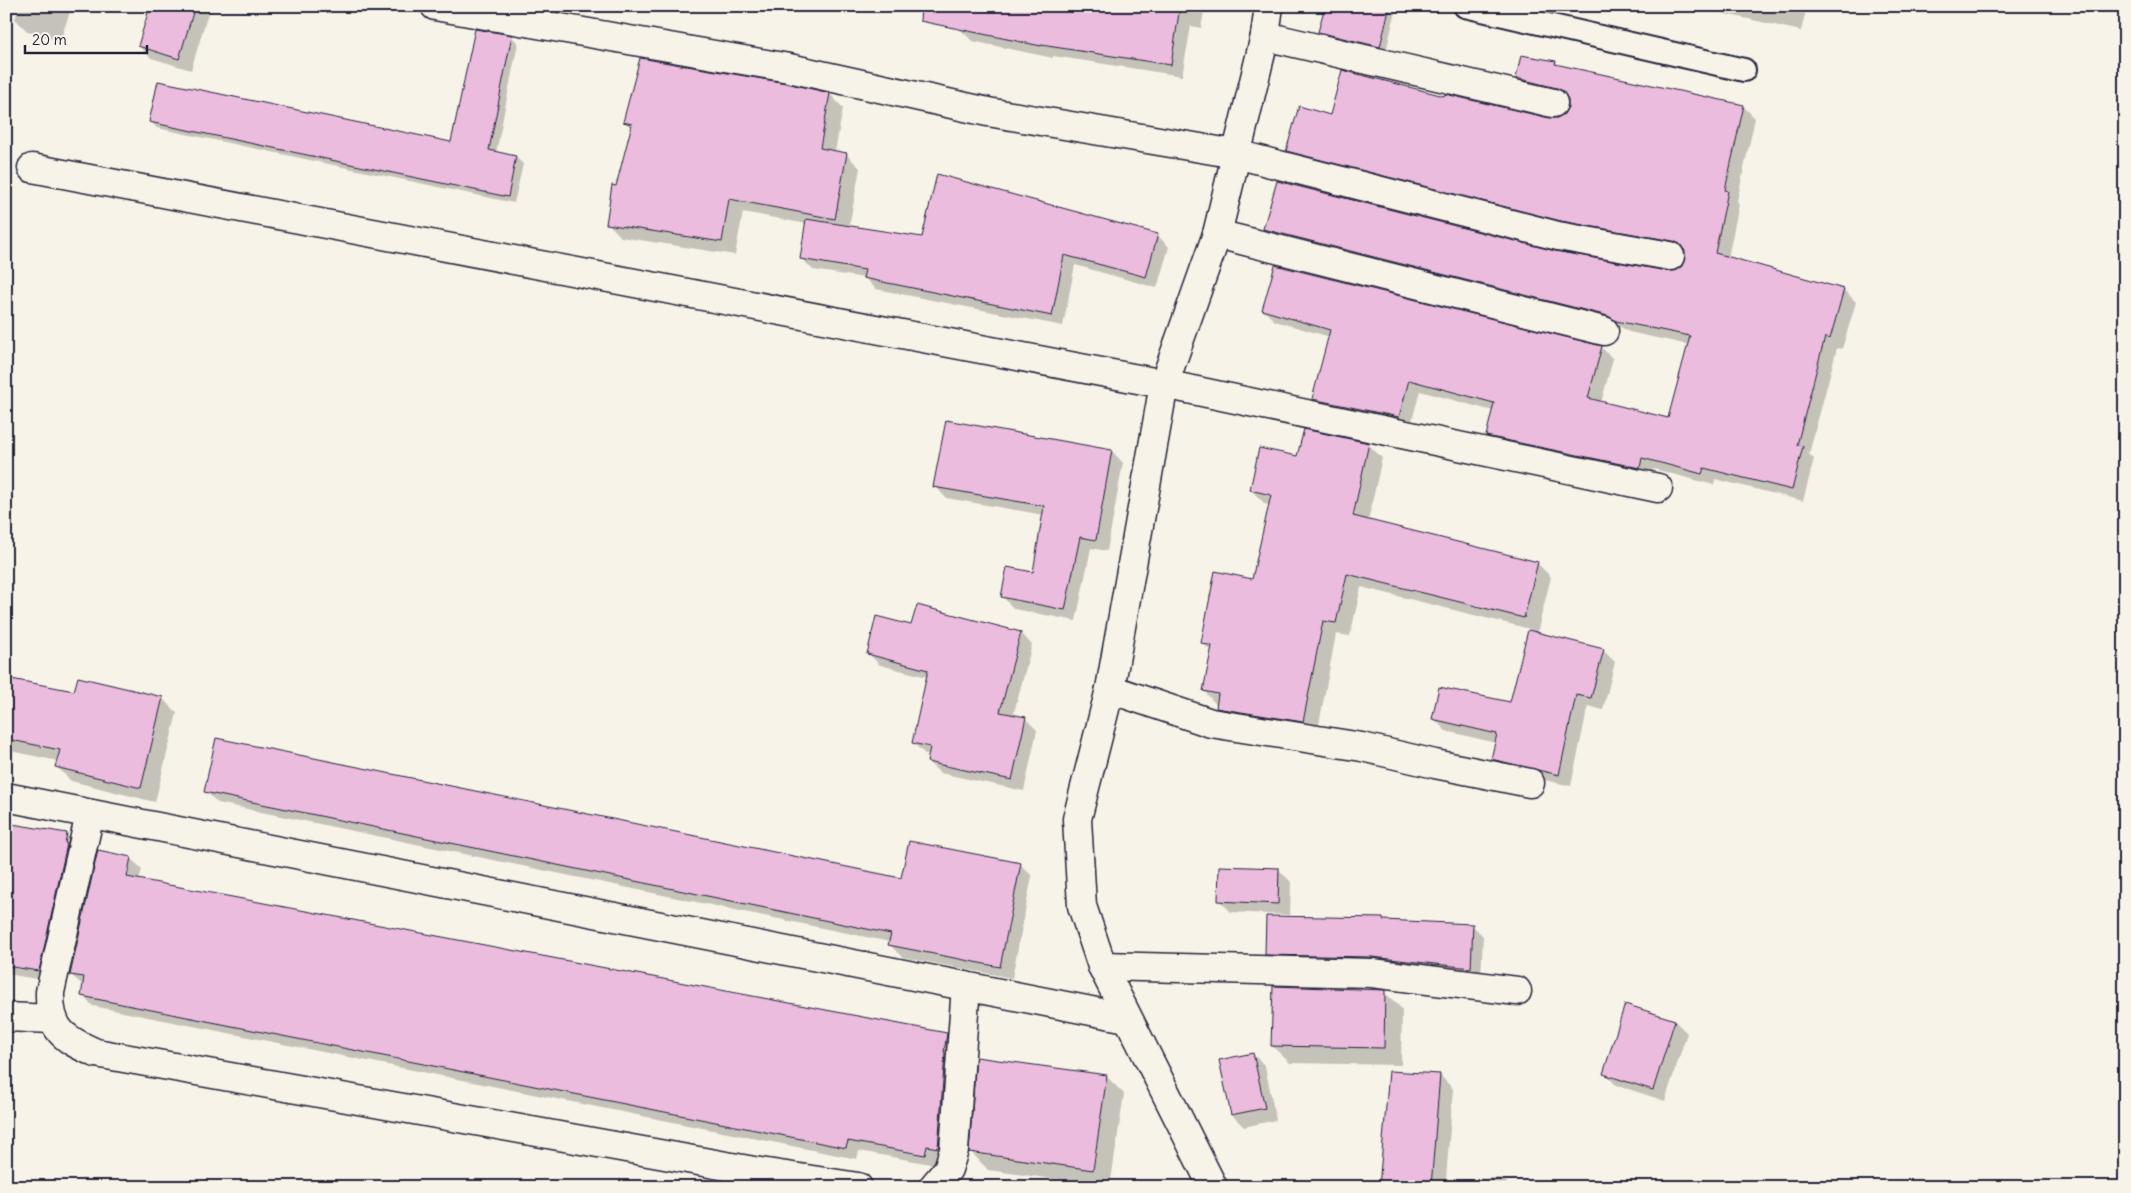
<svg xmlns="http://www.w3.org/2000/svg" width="2131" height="1193" viewBox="0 0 2131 1193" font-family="Delius,sans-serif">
<rect width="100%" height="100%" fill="#f7f3e8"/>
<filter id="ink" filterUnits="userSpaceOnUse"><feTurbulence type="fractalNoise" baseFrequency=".02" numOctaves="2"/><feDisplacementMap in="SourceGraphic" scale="10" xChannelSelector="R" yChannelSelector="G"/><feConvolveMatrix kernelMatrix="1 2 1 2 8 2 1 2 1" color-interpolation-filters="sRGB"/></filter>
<g filter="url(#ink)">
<path fill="#0003" d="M19,6H72L60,41L27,31L15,19Z
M151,6H205L209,10L191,70L151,58L139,46Z
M965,6H1205L1201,28L1191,26L1182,76L1053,56V58L972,41L960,29Z
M1361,6H1393L1396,9L1386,52L1325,38L1319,32L1360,12Z
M1690,6H1807L1801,31Z
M511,36L518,43L496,153L516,157L523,164L514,203L157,128L150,121L452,144Z
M1555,62L1560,66L1743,106L1755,118L1737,201L1739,204L1728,258L1844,290L1856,302L1842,349L1837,348L1809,454L1814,459L1803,501L1715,479L1714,485L1654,469L1651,479L1499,447L1487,435L1493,411L1420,391L1410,428L1325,410L1313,399L1330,337L1275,321L1263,310L1601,347L1613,359L1601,403L1669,419L1689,345L1629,332L1621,327L1276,241L1265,229L1554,252L1667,273L1675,272L1683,267L1686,259V252L1574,232L1299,162L1287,150L1331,116L1445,97L1549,119H1557L1565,115L1569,107V99L1530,90L1518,78Z
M830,94L843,108L835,152L846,154L860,168L849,227L923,239L1158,236L1169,247L1157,288L1075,265L1063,326L876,289L865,278L813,270L801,258L807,224L743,212L735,255L621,237L608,223L632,129L625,122Z
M947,421L1112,451L1123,463L1107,551L1091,548L1076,621L1014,609L1003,597L1034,574L1044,515L946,498L935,486Z
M1368,444L1382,458L1368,521L1537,563L1551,577L1537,633L1603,650L1615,662L1603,710L1588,706L1571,786L1505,771L1493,759L1496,743L1446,731L1434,719L1510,703L1530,629L1361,587L1350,636L1336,634L1317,735L1231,721L1204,691L1212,652L1202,643L1253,580L1270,505L1265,504L1251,490L1298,457Z
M912,626L1021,633L1032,645L1013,716L1025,718L1037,730L1024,791L940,773L928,762L929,755L925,754L913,743L927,677L880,665L868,653Z
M6,679L75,692L162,698L177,713L155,802L71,781L57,767L58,761L6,750Z
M205,791L902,880L1020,864L1032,876L1012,978L902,957L890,945V942L218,803Z
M6,825L66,834L77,845L49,981L6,974Z
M130,858L142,869L139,880L946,1034L957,1045L949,1158L936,1165L859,1151L857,1159L93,1006L82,995L84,986L71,975Z
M1279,870L1291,882L1290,915L1231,912L1219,900Z
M1384,922L1472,925L1483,936L1481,978L1277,965L1266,954Z
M1384,992L1402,1009L1401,1065L1290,1063L1272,1046Z
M1626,1005L1675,1021L1687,1033L1665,1101L1616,1085L1604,1073Z
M1253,1054L1265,1066L1276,1120L1244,1127L1232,1115L1221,1061Z
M1440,1075L1453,1089L1446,1180L1502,1178L1511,1187H1326V1185L1381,1182Z
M1106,1076L1124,1094L1110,1187L988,1170L971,1152Z"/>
<path fill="#ebbcde" stroke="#22223b" d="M150,6H195L179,59L138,46Z
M921,6H1180L1171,65L1041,45V46L920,21Z
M1325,6H1342L1359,11L1360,6H1390L1380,47L1318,32Z
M475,29L512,35L489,150L516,156L508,197L149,122L158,81L451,142Z
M1521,55L1556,61L1555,64L1744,105L1725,190L1728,191L1715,253L1844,289L1830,339L1825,337L1797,445L1803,446L1792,490L1704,468L1702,474L1642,458L1640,468L1486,436L1494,403L1409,380L1399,417L1312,399L1330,330L1262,310L1275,265L1602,346L1588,398L1668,418L1690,336L1616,321L1608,316L1263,229L1277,181L1555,251L1667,271H1675L1682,266L1685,259V251L1680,244L1673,241L1561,221L1286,151L1299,106L1330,115L1342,70L1444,96L1445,94L1549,118H1557L1564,114L1568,107V99L1563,91L1557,88L1516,78Z
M640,58L786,83L830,93L820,148L847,153L835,219L729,199L722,242L606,224L612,185L616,186L632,124L623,122Z
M937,174L1158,234L1146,277L1064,255L1052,316L863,278L865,270L800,259L806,219L922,237Z
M946,420L1112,450L1096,540L1080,537L1065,610L1001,597L1007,567L1033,572L1044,506L933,487Z
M1304,429L1369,443L1353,516L1538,562L1524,618L1347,574L1336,623L1323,621L1303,722L1216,708L1218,694L1203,691L1212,646L1201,643L1215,571L1252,579L1271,495L1250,490L1259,448L1297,456Z
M917,605L1021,632L1000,712L1026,717L1012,780L927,762L930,747L912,743L928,670L867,654L876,616L911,625Z
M1528,630L1604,649L1591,698L1576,695L1559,775L1491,759L1497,734L1432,719L1439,687L1510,702Z
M78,677L163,697L141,788L55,767L60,750L6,739V678L74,691Z
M216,738L901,878L909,841L1021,863L1000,967L888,945L891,934L204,792Z
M6,823L67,833L65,843L67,844L39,971L6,966Z
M98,850L131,857L127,877L947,1033L944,1052L945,1053L938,1148L927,1146L925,1155L848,1141L846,1148L81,996L84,977L70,975Z
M1219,866L1279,868L1278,904L1218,901Z
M1266,916L1383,918V920L1473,924L1471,968L1372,957L1265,955Z
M1273,986L1385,990L1384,1048L1271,1046Z
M1625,1004L1675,1020L1653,1090L1603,1074Z
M1253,1053L1265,1108L1231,1115L1219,1060Z
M976,1057L1107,1075L1093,1170L969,1152Z
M1389,1071L1440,1074L1431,1187H1379Z"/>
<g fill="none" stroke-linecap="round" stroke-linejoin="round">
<g stroke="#22223b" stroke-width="26">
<path id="service" d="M1465,6L1744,70"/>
</g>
<g stroke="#22223b" stroke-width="31">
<path id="minor" d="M435,6L789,68L988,112L1236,154L1558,236L1670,256
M1265,36L1553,103
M32,168L1164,384L1658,488
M1217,234L1604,331
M1110,689L1211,723L1362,747L1435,764L1530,783
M6,797L1127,1018
M90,814L50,992C49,1029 63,1039 96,1053L754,1171L858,1187
M1102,966L1372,973L1517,991
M6,1017L52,1019
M933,1187L948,1169L954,1150L966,986"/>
</g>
<g stroke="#22223b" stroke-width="31">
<path id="tertiary" d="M1213,1187L1102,966L1082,906L1077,819L1110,689L1164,384L1217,234L1265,36L1269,6"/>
</g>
<use href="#service" stroke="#f7f3e8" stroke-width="22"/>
<use href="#minor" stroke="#f7f3e8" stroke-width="28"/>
<use href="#tertiary" stroke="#f7f3e8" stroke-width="28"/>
</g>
</g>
<rect width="2131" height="1193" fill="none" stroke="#f7f3e8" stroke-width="25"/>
<rect x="12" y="12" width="2106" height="1168" fill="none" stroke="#22223b" stroke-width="2" filter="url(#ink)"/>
<path d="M25 45v8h122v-8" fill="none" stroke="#22223b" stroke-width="2.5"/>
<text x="32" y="45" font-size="15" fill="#22223b" stroke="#f7f3e8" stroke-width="4" paint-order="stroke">20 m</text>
</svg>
